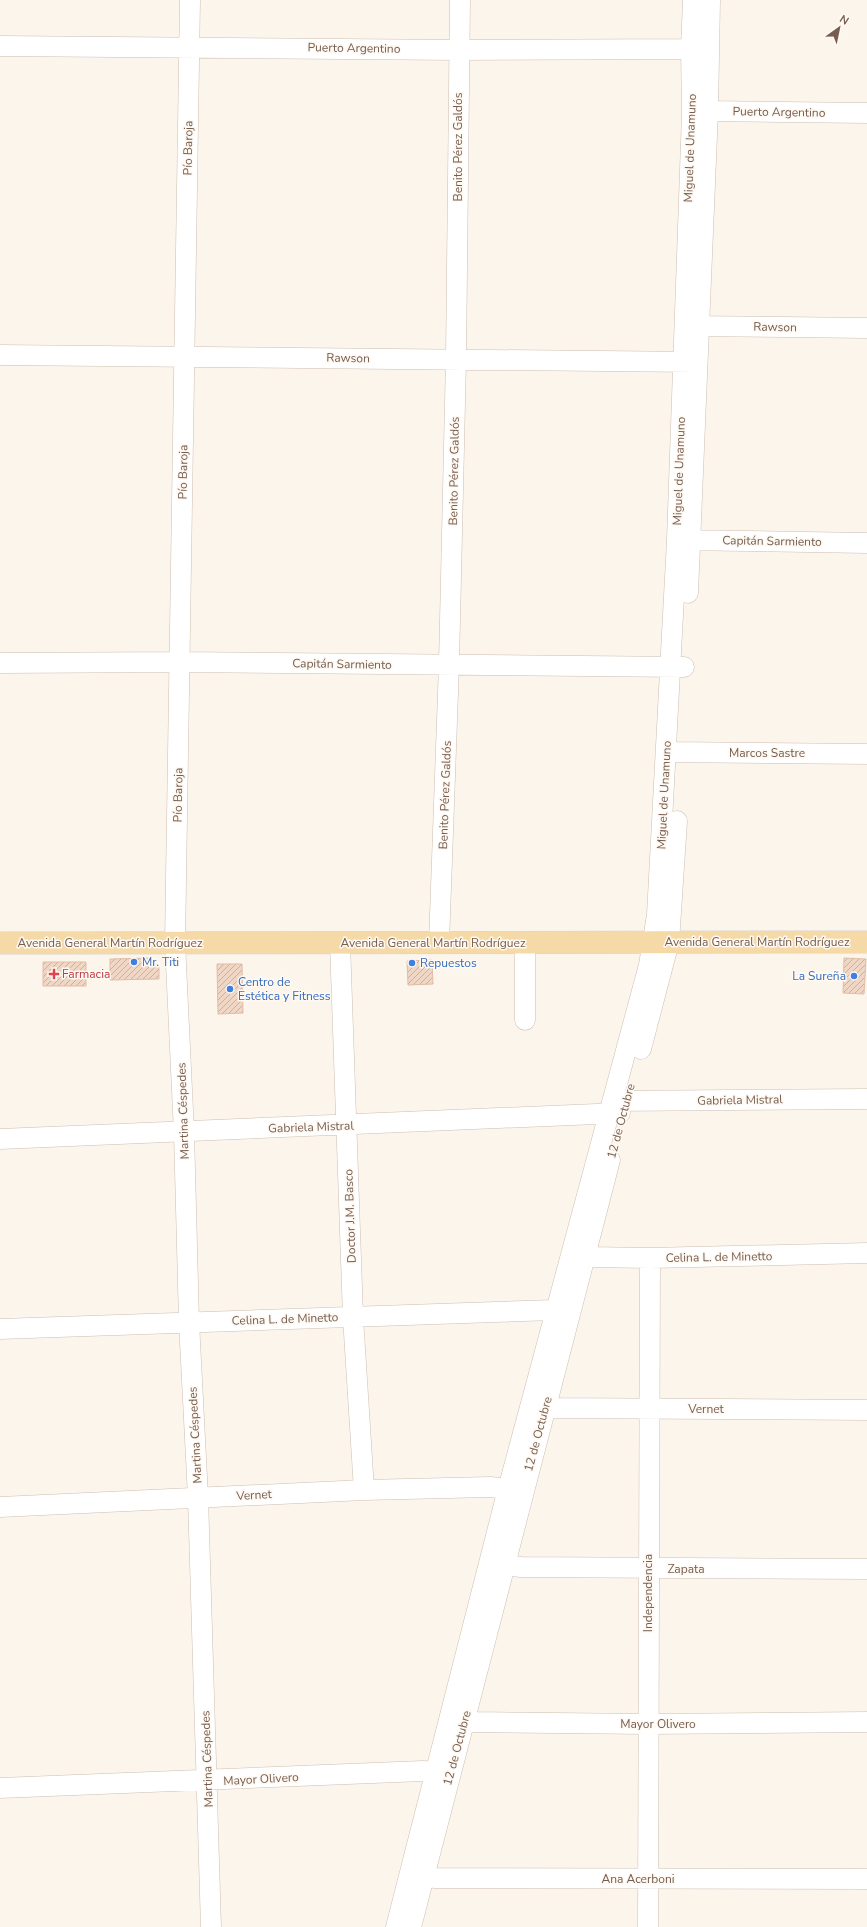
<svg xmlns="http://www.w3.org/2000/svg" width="867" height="1927" viewBox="0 0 867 1927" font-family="'Nunito Sans',sans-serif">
<defs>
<pattern id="building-hatch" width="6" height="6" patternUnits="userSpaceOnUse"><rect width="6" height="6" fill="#f0d6c4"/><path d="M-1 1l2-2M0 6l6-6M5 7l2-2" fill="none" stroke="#c7b1a2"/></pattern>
</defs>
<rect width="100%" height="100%" fill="#fcf5eb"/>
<path fill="url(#building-hatch)" stroke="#e1bda5" d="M150,958L159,967V979L110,980V959Z
M844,958L866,959L864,994L843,993Z
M432,960L433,984L408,985L407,961Z
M43,962H86V986H43Z
M217,964H242L243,1013L218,1014Z"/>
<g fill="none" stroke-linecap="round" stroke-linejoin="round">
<g stroke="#cebeb1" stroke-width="21">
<path id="minor" d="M190,0L175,943L184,1132L189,1322L198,1497L211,1927
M0,46L458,50L704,49
M694,114L708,111L867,113
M686,326L867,328
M0,355L695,362
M679,540L867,543
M688,593L708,111L710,0
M0,663L180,662L684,667
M667,752L867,754
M525,942V1020
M340,943L353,1317L364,1490
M439,943L449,665L456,359L460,0
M641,1049L669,942L677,821
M612,1101L867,1099
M0,1139L620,1113
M574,1252L586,1257L650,1258L867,1253
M0,1329L555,1310L568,1314
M545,1408L867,1410
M0,1507L364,1490L490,1487L508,1489
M505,1565L521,1567L867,1569
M453,1715L474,1722L648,1724L867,1722
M0,1788L423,1771L435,1772L448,1777
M412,1873L435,1878L867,1879
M396,1927L508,1489L649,965L657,915L677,540L692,114L691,48L693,0
M411,1927L610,1160
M648,1927L650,1258"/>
</g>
<g stroke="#d9d2ce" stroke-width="23">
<path id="major" d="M0,943L867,942"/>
</g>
<use href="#minor" stroke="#fff" stroke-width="20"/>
<use href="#major" stroke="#f5daa8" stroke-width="22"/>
</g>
<g fill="#3f7fe0" stroke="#fef9f2" stroke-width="1.5">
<circle cx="134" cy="962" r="4"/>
<circle cx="412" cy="963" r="4"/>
<circle cx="854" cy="976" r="4"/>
<circle cx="230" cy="989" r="4"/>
</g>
<path fill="#e0444e" stroke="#fef9f2" stroke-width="1.5" d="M52 968h4v4h4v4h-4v4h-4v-4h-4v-4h4z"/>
<g text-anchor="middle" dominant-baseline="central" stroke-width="3" stroke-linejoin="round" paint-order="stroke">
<g font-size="12" fill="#765d4f" stroke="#fef9f2">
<text transform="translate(354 48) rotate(1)">Puerto Argentino</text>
<text transform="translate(779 112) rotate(1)">Puerto Argentino</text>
<text transform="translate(458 147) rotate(-90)">Benito Pérez Galdós</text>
<text transform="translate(188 148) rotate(-89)">Pío Baroja</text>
<text transform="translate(690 148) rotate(-88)">Miguel de Unamuno</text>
<text transform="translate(775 327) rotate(1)">Rawson</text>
<text transform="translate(348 358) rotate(1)">Rawson</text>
<text transform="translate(454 471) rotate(-89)">Benito Pérez Galdós</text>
<text transform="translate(679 471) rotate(-88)">Miguel de Unamuno</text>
<text transform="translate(183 472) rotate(-89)">Pío Baroja</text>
<text transform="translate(772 541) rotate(1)">Capitán Sarmiento</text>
<text transform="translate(342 664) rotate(1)">Capitán Sarmiento</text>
<text x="767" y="753">Marcos Sastre</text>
<text transform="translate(178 795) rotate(-89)">Pío Baroja</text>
<text transform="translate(445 795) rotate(-88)">Benito Pérez Galdós</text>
<text transform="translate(664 795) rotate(-87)">Miguel de Unamuno</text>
<text x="757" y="942">Avenida General Martín Rodríguez</text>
<text x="110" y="943">Avenida General Martín Rodríguez</text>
<text x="433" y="943">Avenida General Martín Rodríguez</text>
<text transform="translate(740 1100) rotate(-1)">Gabriela Mistral</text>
<text transform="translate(183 1111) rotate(-92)">Martina Céspedes</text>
<text transform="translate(621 1121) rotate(-75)">12 de Octubre</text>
<text transform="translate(311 1127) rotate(-2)">Gabriela Mistral</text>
<text transform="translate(350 1216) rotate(-92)">Doctor J.M. Basco</text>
<text transform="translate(719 1257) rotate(-1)">Celina L. de Minetto</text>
<text transform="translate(285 1319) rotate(-2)">Celina L. de Minetto</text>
<text x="706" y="1409">Vernet</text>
<text transform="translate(538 1434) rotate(-75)">12 de Octubre</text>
<text transform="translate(195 1435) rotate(-93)">Martina Céspedes</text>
<text transform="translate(254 1495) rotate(-3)">Vernet</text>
<text x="686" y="1569">Zapata</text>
<text transform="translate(648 1593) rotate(-90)">Independencia</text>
<text x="658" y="1724">Mayor Olivero</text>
<text transform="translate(457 1748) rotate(-75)">12 de Octubre</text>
<text transform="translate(207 1759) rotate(-92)">Martina Céspedes</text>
<text transform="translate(261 1779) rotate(-3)">Mayor Olivero</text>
<text x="638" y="1879">Ana Acerboni</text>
</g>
<g font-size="12" fill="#366cbe" stroke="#fef9f2" text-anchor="start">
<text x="142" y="962">Mr. Titi</text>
<text x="420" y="963">Repuestos</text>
<text x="846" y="976" text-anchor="end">La Sureña</text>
<text x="238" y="982">Centro de<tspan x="238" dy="14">Estética y Fitness</tspan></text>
</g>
<g font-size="12" fill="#be3a42" stroke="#fef9f2" text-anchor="start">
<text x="62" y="974">Farmacia</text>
</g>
</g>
<g transform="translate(839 28) rotate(33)" stroke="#fef9f2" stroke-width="3" paint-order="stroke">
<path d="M0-3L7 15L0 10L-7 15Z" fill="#765d4f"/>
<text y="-6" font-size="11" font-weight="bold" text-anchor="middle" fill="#765d4f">N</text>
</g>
</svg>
